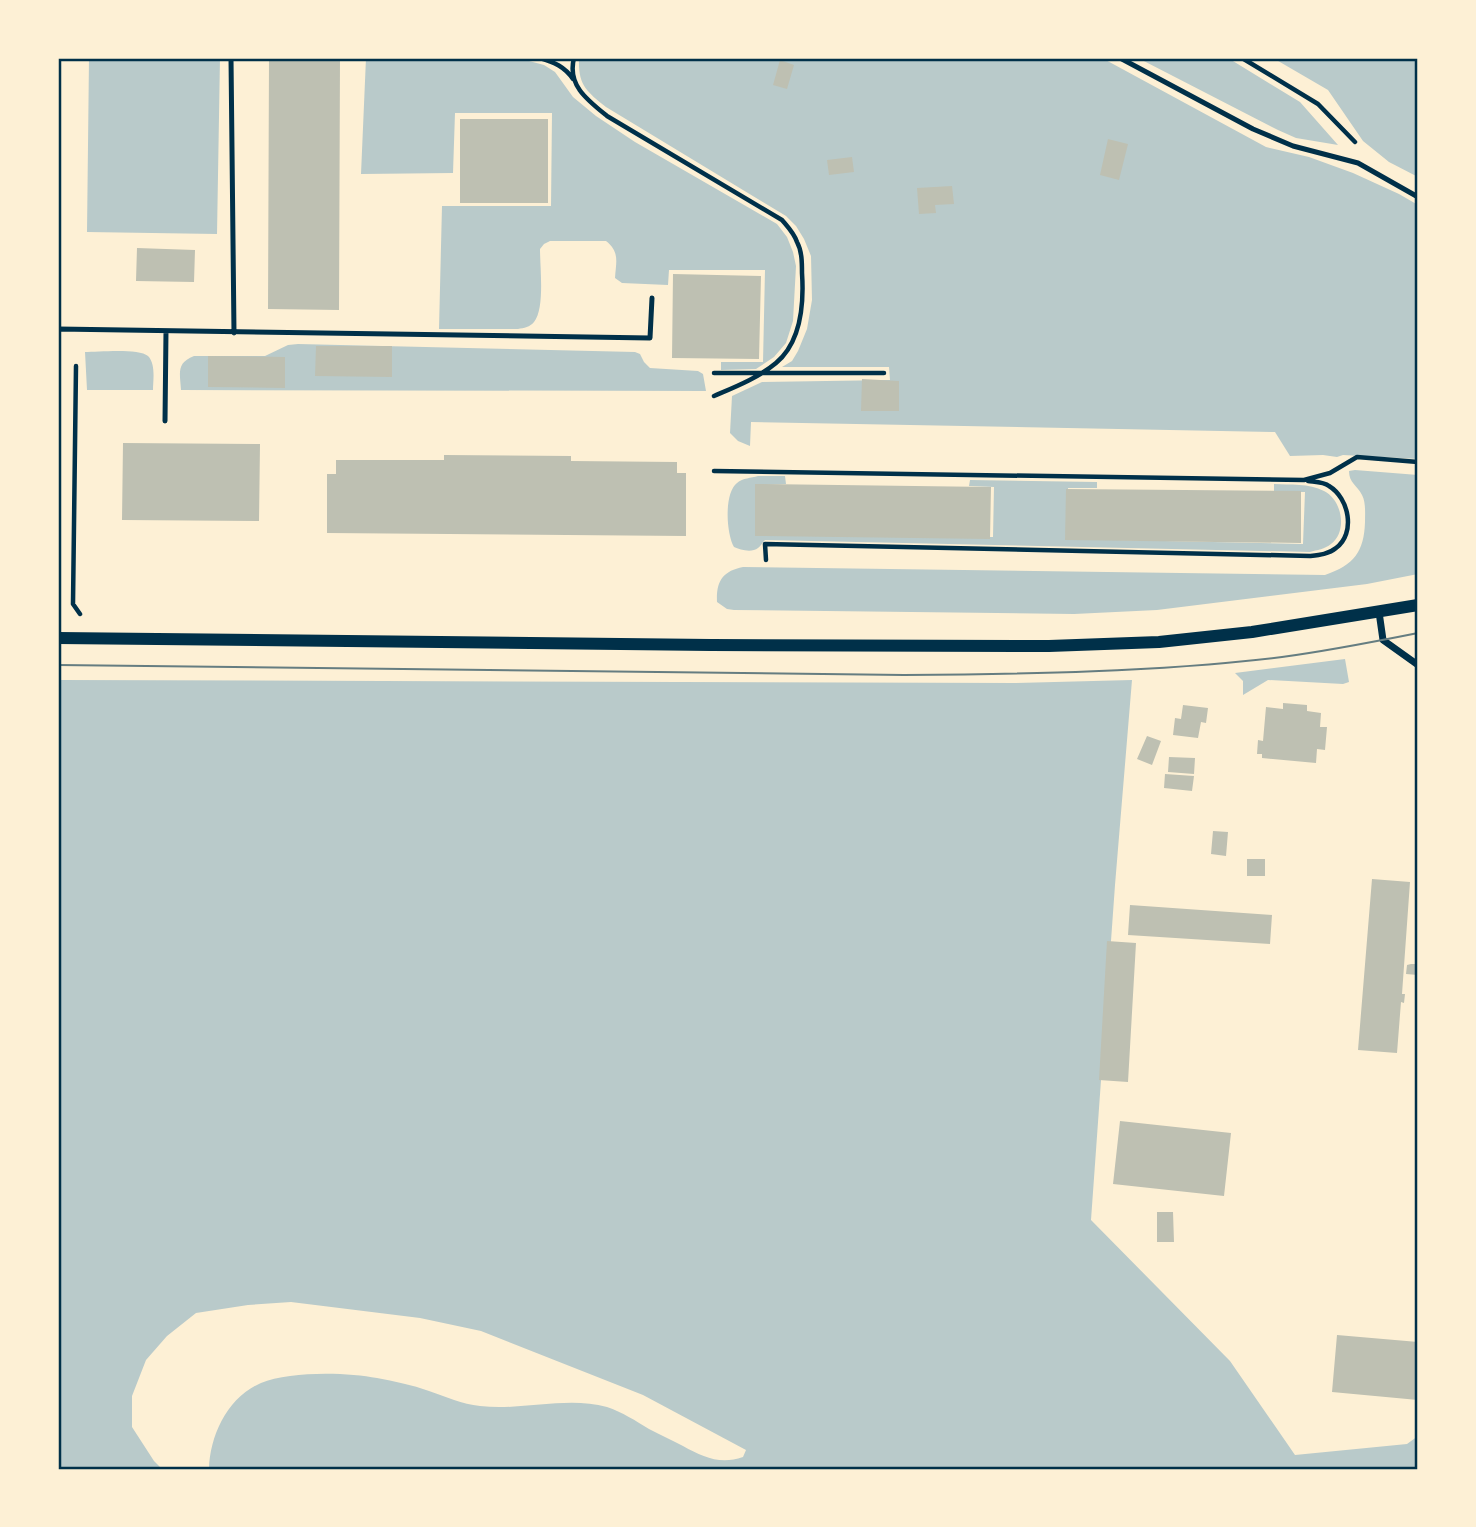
<svg xmlns="http://www.w3.org/2000/svg" width="1476" height="1527" viewBox="0 0 1476 1527" font-family="'Crimson Pro',serif">
<rect width="100%" height="100%" fill="#fdf0d5"/>
<path fill="#b9caca" d="M89,58H220L217,234L87,232Z
M366,58H518L544,65L555,72L573,97L596,116L635,142L777,224L787,237L793,252L796,266L793,321L786,343L774,357L756,369L721,370V362H763L765,270H669L668,285L622,283L615,278C616,262 620,252 606,241H550L544,244L540,249C540,267 545,309 534,322C530,327 524,328 518,329H439L442,206H551L552,113H455L453,173L361,174Z
M579,58H1102L1266,147L1309,157L1353,173L1399,194L1418,205V459L1343,455L1337,457L1323,455L1290,456L1275,432L751,422L750,446L738,441L730,433L732,396L762,382L890,380L889,367H782L792,361L798,351L807,329L812,300L811,256L804,239L796,226L786,216L606,107C586,91 578,85 579,58Z
M1138,58H1228L1300,102L1338,145L1296,138L1278,130Z
M1273,58H1418V177L1389,162L1363,141L1328,90Z
M298,344L635,352L640,354L644,362L650,368L698,371L703,374L706,391L181,390C180,373 176,363 194,356H265L288,345Z
M85,352C98,352 139,348 148,356C156,364 153,381 153,390H87Z
M1355,470L1418,475V574L1367,584L1157,610L1074,614L734,610L727,609L717,602C716,581 723,571 743,567L1325,575C1354,565 1364,552 1365,522C1365,514 1366,502 1362,495C1357,485 1349,483 1349,471Z
M758,476H785L786,484L760,485L920,537H993L994,487L969,486L970,480L1097,482V488H1068V539L1303,544L1305,492H1274V484C1290,485 1309,483 1324,491C1342,500 1348,531 1331,544C1325,549 1317,550 1310,552L765,540C762,543 761,546 758,548C752,553 740,550 734,547C726,533 724,493 737,483C743,478 751,478 758,476Z
M1345,659L1349,682L1343,684L1268,680L1243,695V681L1235,673Z
M58,680L1015,683L1132,680L1115,885L1091,1220L1230,1361L1295,1455L1407,1444L1418,1436V1469H209C210,1435 228,1397 261,1383C289,1371 347,1372 377,1378C394,1381 412,1385 429,1391C446,1397 462,1404 480,1406C522,1411 566,1396 607,1407C622,1412 636,1421 649,1429C660,1435 672,1440 683,1446C703,1457 720,1465 743,1457L746,1450L643,1395L481,1331L420,1318L291,1302L248,1305L196,1313L167,1336L146,1360L132,1396V1427L154,1461L162,1469H58Z"/>
<path fill="#bec0b2" d="M269,58H340L339,310L268,309Z
M780,60L794,65L787,89L773,85Z
M460,119H548V203H460Z
M1108,139L1128,144L1119,180L1100,175Z
M852,157L854,172L829,175L827,160Z
M952,186L954,204L935,205L936,213L919,214L917,188Z
M137,248L195,250L194,282L136,281Z
M673,274L761,276L759,359L672,358Z
M316,346H392V377L315,376Z
M208,356L285,357V388L208,387Z
M862,379L899,381V411H861Z
M123,443L260,444L259,521L122,520Z
M444,455L571,456V461L677,462V473H686V536L327,533V474H336V460H444Z
M755,484L991,487L990,539L755,536Z
M1066,489L1301,491V543L1065,540Z
M1283,703L1307,705V711L1321,713L1320,727H1327L1325,750L1317,749L1316,763L1262,758V754H1257L1258,740L1263,741L1266,707L1283,709Z
M1183,705L1208,708L1206,723L1201,722L1198,738L1173,735L1175,718L1181,719Z
M1147,736L1161,741L1152,765L1137,759Z
M1169,757L1195,758L1194,774L1168,772Z
M1165,774L1194,776L1192,791L1164,788Z
M1213,831L1228,832L1226,856L1211,854Z
M1247,859H1265V876H1247Z
M1372,879L1410,882L1402,994H1405L1404,1003L1401,1002L1397,1053L1358,1050Z
M1130,905L1272,915L1270,944L1128,935Z
M1107,941L1136,943L1128,1082L1099,1080Z
M1411,964H1418V975L1406,974L1407,965Z
M1120,1121L1231,1133L1224,1196L1113,1184Z
M1157,1212H1173L1174,1242H1157Z
M1337,1335L1418,1342V1400L1332,1392Z"/>
<g fill="none" stroke-linecap="round" stroke-linejoin="round">
<path stroke="#003049" stroke-width="4.5" d="M540,58C554,62 565,67 573,79
M574,58C567,85 587,100 607,116L782,220C787,226 794,233 797,242C802,251 802,263 802,273C804,303 801,342 776,363C758,378 735,387 714,396
M1242,58L1318,104L1355,142
M76,366L73,604L80,614
M714,373H884
M714,471L1304,480L1330,473L1357,457L1418,462
M766,560L765,544L1310,556C1319,555 1329,554 1336,548C1356,533 1349,498 1329,486C1324,482 1315,482 1308,481"/>
<path stroke="#003049" stroke-width="5" d="M231,58L234,333
M1120,58L1253,129L1293,146L1358,163L1418,197
M58,357V329L650,338L652,298
M165,421L166,331"/>
<path stroke="#003049" stroke-width="7" d="M1379,612L1383,640L1418,665"/>
<path stroke="#003049" stroke-width="12" d="M58,638L711,645L1049,646L1159,642L1252,632L1418,605"/>
<path stroke="#657d81" stroke-width="2" d="M58,665L904,675C1030,674 1156,672 1282,657C1327,651 1373,642 1418,633"/>
</g>
<rect width="1476" height="1527" fill="none" stroke="#fdf0d5" stroke-width="119"/>
<rect x="60" y="60" width="1356" height="1408" fill="none" stroke="#003049" stroke-width="2.5"/>
</svg>
